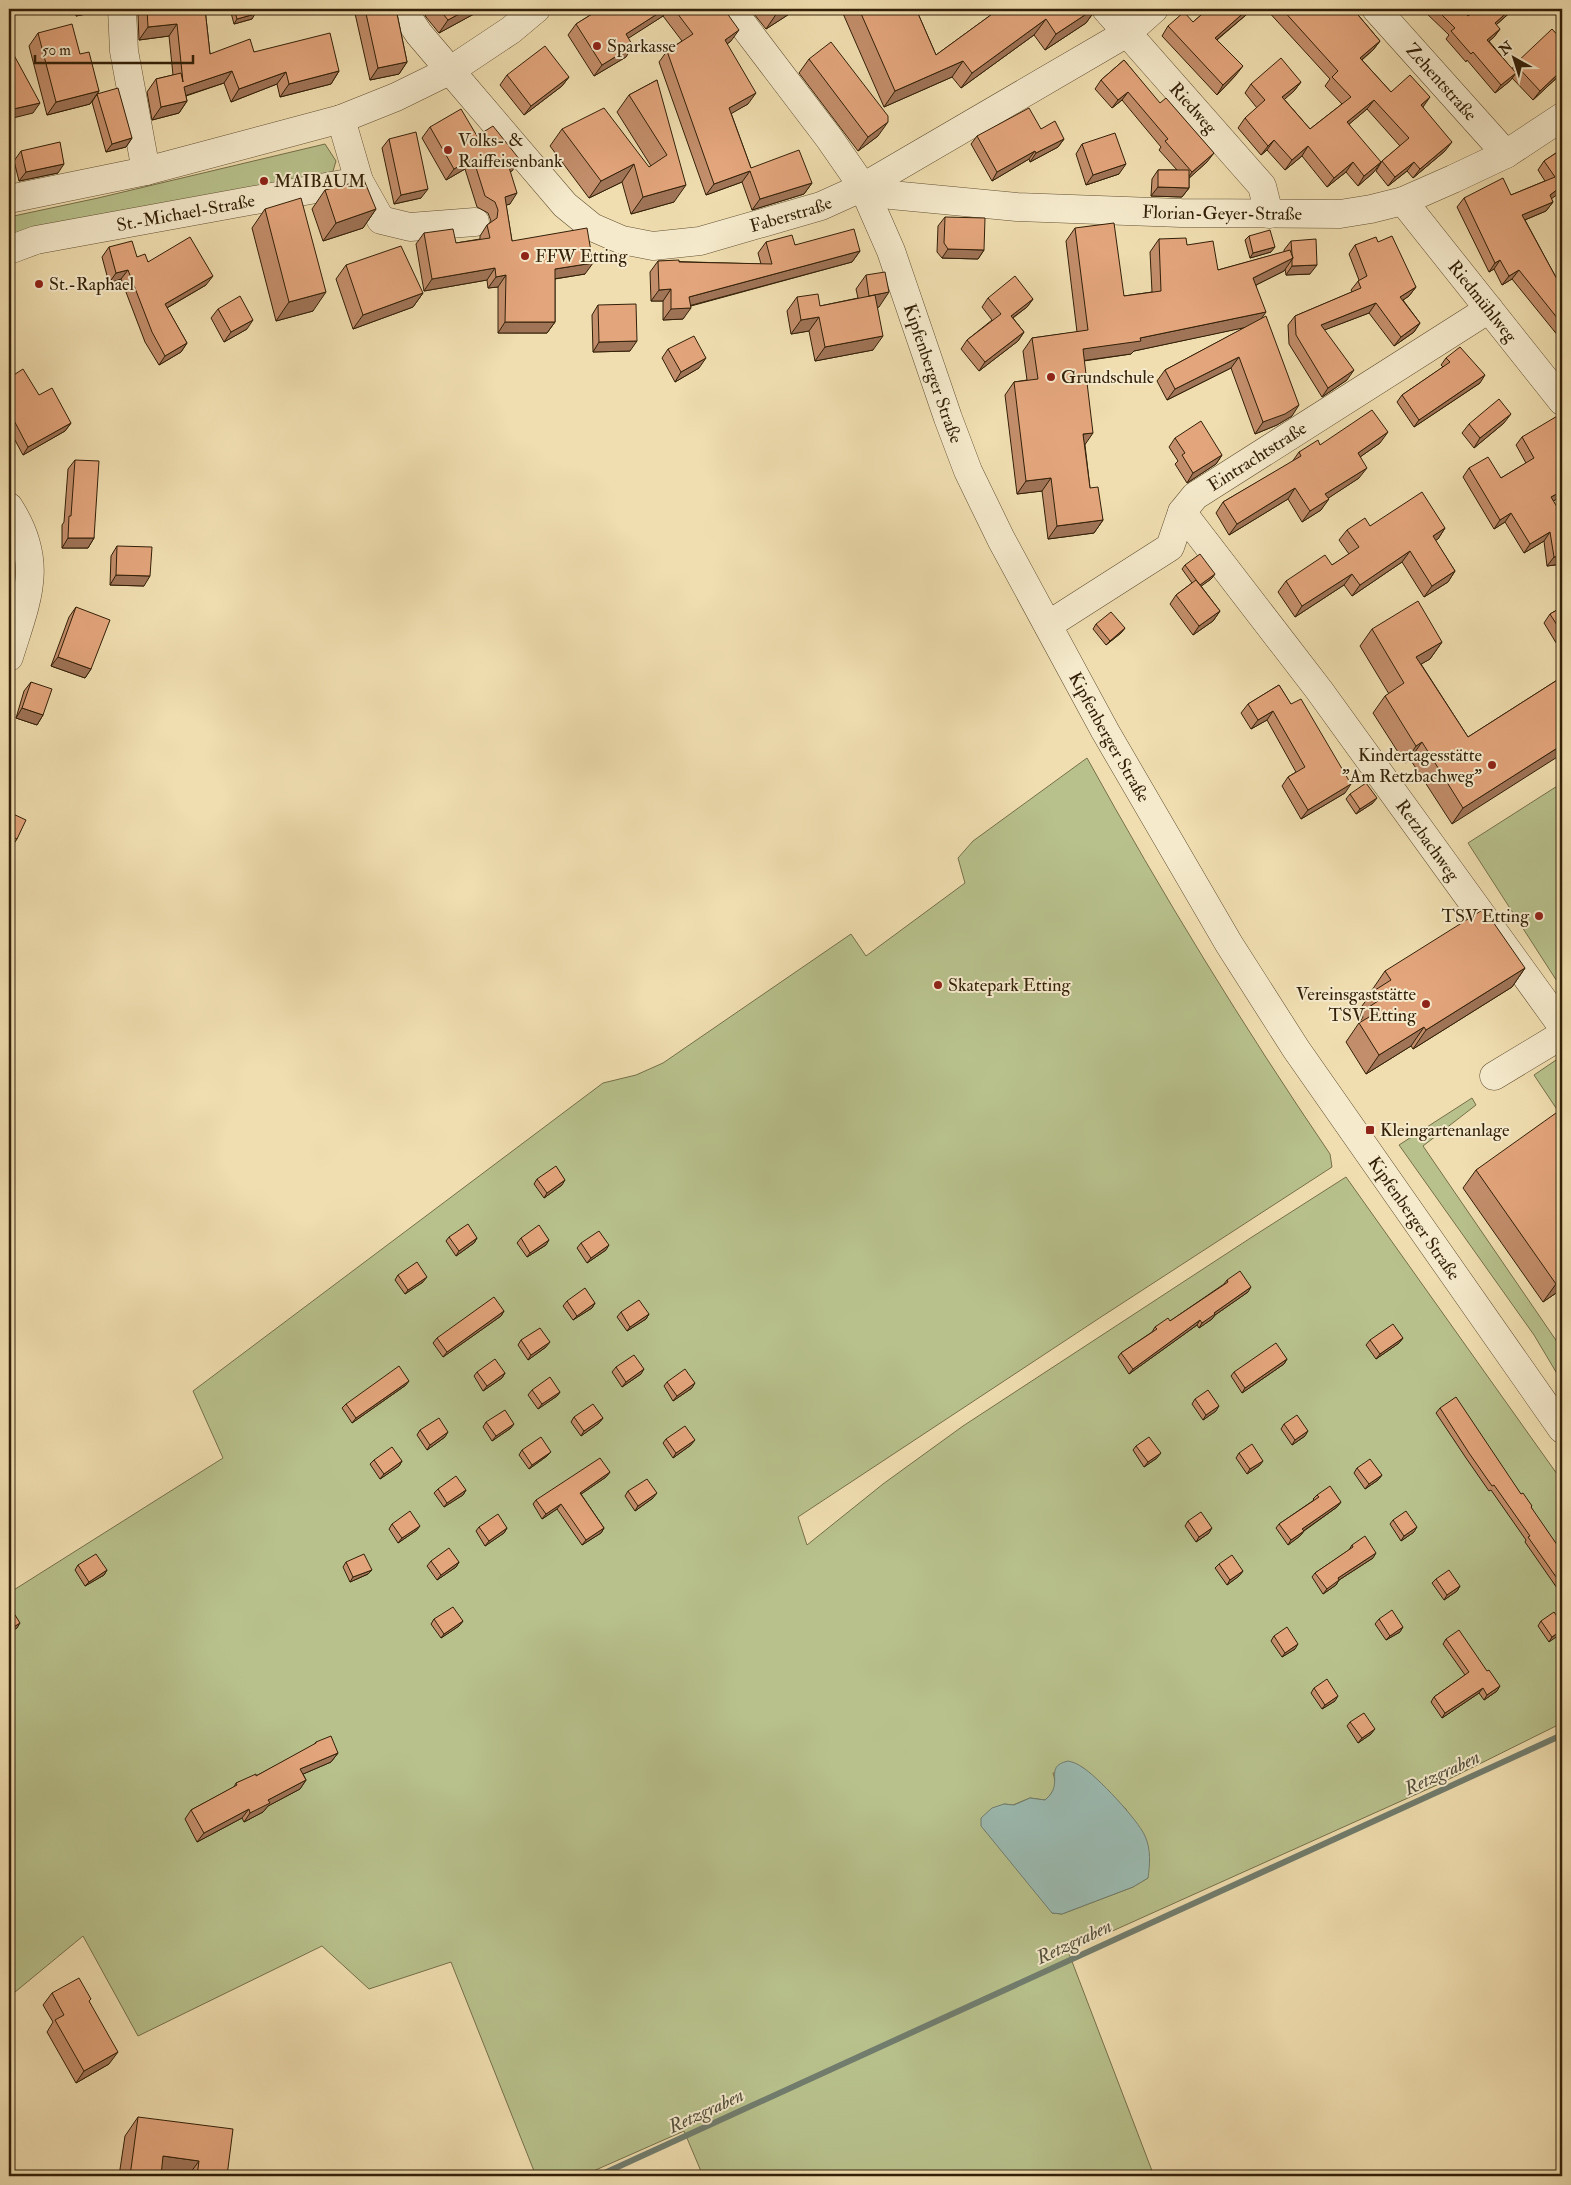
<svg xmlns="http://www.w3.org/2000/svg" width="1571" height="2185" viewBox="0 0 1571 2185" font-family="'IM FELL Double Pica',serif">
<rect width="100%" height="100%" fill="#f0deb0"/>
<filter id="stains"><feTurbulence type="fractalNoise" baseFrequency=".004" numOctaves="4"/><feColorMatrix values="0 0 0 0 .2 0 0 0 0 .09 0 0 0 0 .02 0 0 0 .5 -.17"/></filter>
<radialGradient id="worn" r=".72"><stop offset=".6" stop-color="#630" stop-opacity="0"/><stop offset="1" stop-color="#630" stop-opacity=".3"/></radialGradient>
<path fill="#b8c18c" stroke="#76704a" fill-rule="evenodd" d="M325,144L336,161L331,178L9,240V217L98,198Z
M1087,758C1162,894 1243,1026 1330,1154L1332,1167L1101,1317L798,1517L807,1545L883,1484L963,1426L1252,1237L1346,1177L1562,1481V1723L1439,1784L1068,1951L1154,2176H703L684,2131L582,2176H536L451,1962L369,1989L322,1946L138,2036L83,1936L9,1997V1593L223,1458L193,1391L603,1083L636,1075L663,1063L851,934L866,956L965,883L958,858L973,841ZM1082,1767L1126,1809L1148,1878L1133,1887L1062,1914L1052,1913L1004,1804L1013,1805L1030,1798L1045,1800C1055,1791 1057,1786 1053,1773Z
M1562,783V989L1468,843Z
M1562,1056V1117L1534,1075Z
M1472,1098L1476,1105L1423,1146L1562,1349V1382L1534,1335L1399,1145Z"/>
<path fill="#9bbbb2" stroke="#717d6e" d="M1068,1761C1073,1762 1078,1764 1082,1767C1097,1776 1138,1820 1145,1836C1151,1849 1150,1864 1148,1878L1133,1887L1062,1914L1052,1913L981,1826V1818L992,1808L1004,1804L1014,1805L1030,1798L1045,1800C1066,1783 1042,1767 1068,1761Z"/>
<g fill="none" stroke-linecap="round" stroke-linejoin="round">
<path stroke="#717d6e" stroke-width="6" d="M598,2176L1562,1735"/>
<g stroke="#625032" stroke-width="29">
<g id="minor">
<path d="M122,9L124,51L146,171"/>
<path id="s1" d="M402,9L419,34L565,205L592,227L622,240L653,246L700,241L821,206L863,187L1127,33L1154,9"/>
<path id="s2" d="M731,9L829,138L863,187L891,251L948,418L968,471L1001,539L1105,731L1229,944L1296,1049L1562,1429"/>
<path id="s3" d="M1106,9L1262,186L1269,214"/>
<path id="s4" d="M1376,9L1506,154"/>
<path d="M359,181L381,220L410,227L475,222"/>
<path id="s5" d="M863,187L891,195L1017,207L1181,213L1340,214L1371,209L1403,201L1453,179L1506,154L1562,117"/>
<path d="M9,199L146,171L341,119L396,97L451,70L511,30L536,9"/>
<path id="s6" d="M1403,201L1562,401"/>
<path id="s7" d="M9,250L36,240L359,181L341,119"/>
<path d="M9,507C45,563 27,599 9,657"/>
<path id="s8" d="M1182,512L1319,690L1562,1026"/>
<path id="s9" d="M1048,625L1170,547L1182,512L1195,496L1489,309"/>
<path d="M1494,1076L1562,1035"/>
</g>
</g>
<use href="#minor" stroke="#f5eacc" stroke-width="28"/>
</g>
<path fill="#c38e6b" stroke="#332008" d="M74,9H107L106,10L76,16Z
M142,9H205L210,54L254,52L339,71L331,84L280,97L277,84L231,102L224,83L186,96L187,101L179,113L152,120L147,92L156,79L173,75L169,36L139,40L138,15Z
M230,9H253L252,19L234,24Z
M354,9H396L407,62L399,74L370,80Z
M422,9H483L439,33L426,17Z
M600,9H712L710,12L731,41L727,44L748,104L731,113L751,168L812,183L804,194L752,210L742,182L706,195L659,62L667,51L682,41L663,16L628,38L626,57L594,76L568,35L576,24Z
M750,9H797L766,29Z
M841,9H916L936,55L999,9H1096L1086,23L1045,50L1034,35L961,88L952,77L884,107Z
M1208,9H1253L1217,40L1236,75L1217,95L1162,36L1168,26L1193,22Z
M1266,9H1353L1380,41L1373,50L1362,60L1391,92L1423,107L1445,151L1413,178L1407,171L1388,186L1376,171L1382,161L1400,146L1367,109L1349,124L1374,172L1358,186L1346,172L1327,187L1302,156L1285,170L1267,150L1261,155L1238,128L1245,118L1257,108L1245,93L1251,84L1301,82L1294,91L1284,99L1310,129L1342,104L1325,86L1330,79Z
M1424,9H1461L1468,16L1484,9H1522L1518,13L1514,9L1496,25L1500,29L1494,37L1489,41L1512,69L1515,64L1562,40V73L1533,100L1512,78L1510,81L1495,93L1467,60L1466,62L1446,39L1449,35L1423,10Z
M38,33L80,54L99,91L90,104L47,115L29,46Z
M809,59L878,136L858,151L799,73Z
M1124,60L1207,162L1189,178V188L1182,197L1151,196L1152,179L1158,170H1177L1159,150L1161,147L1122,100L1112,108L1095,89L1101,80Z
M507,75L569,77L562,86L524,115L500,85Z
M657,80L674,202L631,214L622,182L589,198L550,146L562,129L649,167L651,166L617,112L629,95Z
M97,94L132,138L126,147L106,152L92,102Z
M430,127L477,136L512,171H510V204L506,205L512,241L585,274L555,279V322L547,333H498V287L488,288L487,280L424,291L416,244L424,233L456,243L480,239V236L487,225L490,223L491,221L488,213L477,207L465,169L446,180L422,138Z
M1041,129L1064,139L1058,147L1030,162L1029,159L992,181L971,144L977,136Z
M389,139L421,198L394,204L382,148Z
M1082,144L1119,174L1086,185L1076,154Z
M1562,149L1551,199L1553,202L1546,211L1525,220L1559,283L1562,287V346L1557,340L1559,337L1512,279L1502,285L1494,269L1489,272L1457,207L1464,198L1511,195L1545,181L1538,170L1544,161Z
M21,151L58,173L19,181L14,161Z
M325,190L376,209L363,228L323,241L312,209Z
M265,209L313,311L276,321L252,228Z
M945,217L984,250L978,259L942,258L937,252L938,226Z
M1075,228L1124,296L1152,292L1150,252L1159,239L1187,245L1218,270L1284,252V250L1291,241L1310,274L1286,275L1285,269L1284,271L1256,285L1261,319L1292,416L1277,425L1255,434L1231,368L1167,400L1157,381L1165,370L1246,327L1134,351L1131,354L1084,361L1085,445L1090,488L1103,520L1094,533L1048,539L1042,491L1017,494L1005,395L1014,382L1027,380L1023,351L1032,338L1077,332L1066,241Z
M1249,236L1271,252L1250,258L1245,240Z
M766,242L860,251L852,262L691,306L683,319L663,320V301H651L650,272L658,261L761,264L758,253Z
M1378,242L1416,287L1409,296L1403,300L1420,323L1414,332L1394,346L1369,313L1324,330L1347,380L1322,397L1289,344L1288,325L1295,316L1352,292L1351,290L1359,280L1349,254L1355,245Z
M109,247L137,257L206,285L167,308L187,343L181,352L159,365L145,342L121,279L109,283L102,257Z
M346,265L423,293L413,307L353,329L336,279Z
M866,275L879,307H877L873,350L815,361L809,331L791,334L787,311L797,297L820,306L858,298L856,289Z
M988,298L1033,299L1027,307L1013,318L1024,332L1018,341L979,371L961,349L967,340L992,320L982,307Z
M598,305L630,351L593,352L592,315Z
M218,309L247,329L224,342L211,318Z
M668,349L699,368L675,382L662,358Z
M1446,358L1480,383L1414,427L1397,402L1402,395L1443,367L1441,365Z
M9,378L71,423L65,431L23,455L9,429Z
M1562,421V496L1553,501L1562,515V564L1547,566L1544,541L1524,553L1505,522L1494,529L1463,477L1469,468L1501,478L1526,463L1516,445L1522,437Z
M1504,423L1474,448L1462,433L1469,424Z
M1175,438L1222,455L1216,464L1187,483L1175,464L1178,461L1169,447Z
M1380,443L1360,457L1359,478L1328,498L1321,510L1302,522L1288,499L1229,535L1216,513L1223,502L1292,462L1299,452L1320,445Z
M75,460L94,538L88,548H62V525L64,522L68,469Z
M1370,526L1445,528L1438,539L1435,540L1455,571L1448,582L1424,597L1402,562L1352,596L1344,585L1295,617L1278,592L1286,581L1332,565L1349,554L1339,540L1347,530Z
M117,546L144,586L110,585L111,556Z
M1185,565L1215,574L1211,579L1201,586L1220,611L1213,621L1193,635L1170,604L1176,595L1192,583L1182,569Z
M76,607L91,669L85,678L51,666L69,617Z
M1562,607V644L1558,646L1544,623L1550,614Z
M1096,624L1125,628L1121,633L1106,645L1093,629Z
M1372,629L1442,642L1430,659L1421,664L1468,737L1562,677L1452,824L1410,759L1405,763L1373,713L1385,696L1389,694L1360,646Z
M31,682L43,715L37,725L16,718L24,691Z
M1279,685L1345,793L1301,819L1282,786L1288,777L1296,772L1267,720L1251,729L1241,713L1248,704Z
M1350,794L1373,803L1356,814L1346,799Z
M9,805L17,839L11,848H9Z
M1525,968L1512,987L1413,1049L1411,1046L1366,1074L1346,1042L1363,1017L1359,1010L1373,991L1372,990L1385,971Z
M1562,1122V1289L1543,1302L1463,1188L1476,1170Z
M537,1179L562,1185L544,1198L534,1184Z
M449,1237L477,1238L474,1243L456,1256L446,1241Z
M521,1238L546,1245L527,1257L517,1243Z
M581,1243L606,1250L587,1263L577,1248Z
M398,1275L423,1282L405,1294L395,1280Z
M1227,1280L1248,1292L1215,1315L1212,1319L1199,1328L1197,1325L1129,1374L1118,1357L1121,1353L1152,1332L1155,1327L1170,1321L1224,1284Z
M567,1301L595,1303L592,1308L573,1320L563,1306Z
M504,1311L501,1316L443,1357L433,1343L437,1338Z
M621,1312L649,1314L646,1319L627,1331L617,1317Z
M1403,1338L1399,1343L1376,1359L1366,1345L1370,1340Z
M521,1340L546,1347L528,1360L518,1345Z
M1287,1359L1284,1364L1242,1393L1231,1376L1234,1372Z
M616,1367L641,1374L622,1387L612,1372Z
M477,1372L505,1373L502,1378L483,1391L474,1376Z
M667,1382L692,1388L673,1401L664,1386Z
M406,1385L352,1423L342,1408L346,1404Z
M532,1390L560,1392L557,1396L538,1409L528,1395Z
M1195,1399L1216,1411L1203,1420L1192,1404Z
M1440,1408L1532,1506L1531,1507L1562,1585L1557,1588L1525,1542L1526,1540L1491,1490L1489,1491L1466,1458L1436,1413Z
M574,1417L603,1418L599,1423L581,1436L571,1422Z
M486,1422L511,1428L492,1441L483,1427Z
M1284,1424L1305,1436L1292,1445L1281,1429Z
M420,1430L445,1437L427,1450L417,1435Z
M666,1439L691,1445L673,1458L663,1443Z
M1136,1446L1157,1458L1144,1467L1133,1450Z
M522,1450L551,1452L547,1456L529,1469L519,1455Z
M1239,1453L1260,1465L1247,1474L1236,1458Z
M374,1460L402,1461L399,1466L380,1479L370,1464Z
M1357,1468L1382,1475L1378,1480L1365,1489L1354,1473Z
M610,1472L606,1477L581,1494L604,1528L601,1533L582,1545L557,1509L542,1519L533,1504L536,1500Z
M438,1489L466,1490L463,1495L444,1507L434,1493Z
M628,1491L653,1498L635,1511L625,1496Z
M1317,1495L1341,1502L1337,1507L1304,1531L1300,1536L1288,1545L1276,1528L1279,1524L1314,1500L1313,1499Z
M1393,1520L1414,1532L1401,1541L1390,1524Z
M1188,1521L1209,1533L1196,1542L1185,1526Z
M392,1524L417,1530L398,1543L389,1529Z
M479,1527L507,1528L504,1533L485,1546L476,1531Z
M1352,1545L1373,1558L1339,1580L1336,1585L1323,1594L1312,1577L1315,1573L1349,1550Z
M431,1561L459,1562L456,1567L437,1580L427,1566Z
M346,1562L372,1570L368,1574L350,1582L343,1567Z
M1219,1564L1243,1571L1239,1576L1227,1585L1215,1568Z
M78,1565L107,1570L104,1575L85,1586L75,1570Z
M1436,1579L1460,1586L1457,1591L1444,1600L1432,1583Z
M434,1619L463,1621L459,1626L441,1638L431,1624Z
M1379,1619L1400,1632L1386,1640L1375,1624Z
M1541,1621L1562,1624L1549,1642L1538,1626Z
M1274,1636L1295,1649L1282,1657L1271,1641Z
M1446,1639L1497,1691L1484,1700L1479,1693L1442,1718L1431,1702L1434,1697L1465,1675L1443,1644Z
M1314,1688L1335,1701L1322,1709L1311,1693Z
M1350,1722L1371,1734L1358,1743L1347,1726Z
M316,1742L338,1753L331,1762L303,1774L306,1780L300,1789L268,1806L263,1812L244,1822L242,1818L197,1842L185,1819L191,1810L234,1787L236,1783L256,1776L314,1745Z
M52,1993L91,1999L89,2001L109,2064L76,2083L47,2032L53,2022L43,2005Z
M138,2117L227,2176H119L125,2136Z"/>
<path fill="#9f7457" stroke="#332008" d="M81,9H107L106,10L76,16Z
M468,9H483L439,33L448,20Z
M665,9H668L663,16L618,45L626,34Z
M784,9H797L766,29L777,13Z
M1094,9H1096L1086,23L1045,50L1056,34Z
M1248,9H1253L1208,47L1215,38Z
M1511,9H1514L1489,31L1495,23Z
M255,14L252,19L234,24L237,19Z
M1046,19L1034,35L961,88L972,73Z
M177,24L169,36L139,40L148,27Z
M1500,29L1494,37L1482,47L1487,40Z
M739,30L731,41L717,51L725,40Z
M1380,41L1373,50L1353,67L1360,58Z
M633,46L626,57L594,76L602,65Z
M963,61L952,77L884,107L895,91Z
M407,62L399,74L370,80L378,68Z
M1243,66L1236,75L1217,95L1223,85Z
M1562,70V73L1533,100L1540,91Z
M232,71L224,83L175,99L184,87Z
M339,71L331,84L280,97L289,84Z
M286,72L277,84L231,102L239,89Z
M1516,73L1510,81L1495,93L1501,85Z
M569,77L562,86L524,115L531,106Z
M1301,82L1294,91L1276,107L1282,97Z
M99,91L90,104L47,115L56,102Z
M1128,92L1122,100L1112,108L1118,100Z
M756,93L748,104L722,119L729,108Z
M1430,97L1423,107L1421,105Z
M1374,100L1367,109L1341,131L1347,122Z
M187,101L179,113L152,120L161,107Z
M40,103L33,113L9,119V110Z
M888,122L878,136L858,151L868,137Z
M132,138L126,147L106,152L112,144Z
M1064,139L1058,147L1030,162L1036,153Z
M1274,140L1267,150L1261,155L1268,146Z
M1452,142L1445,151L1413,178L1420,169Z
M1308,146L1302,156L1285,170L1292,160Z
M1035,151L1029,159L992,181L997,172Z
M1214,153L1207,162L1186,181L1192,172Z
M473,158L465,169L446,180L454,169Z
M520,160L512,171L500,175L508,164Z
M1353,162L1346,172L1327,187L1334,178Z
M1381,162L1374,172L1358,186L1364,176Z
M1414,162L1407,171L1388,186L1395,177Z
M64,164L58,173L19,181L26,172Z
M634,164L622,182L589,198L601,181Z
M1126,164L1119,174L1086,185L1093,175Z
M750,171L742,182L706,195L714,184Z
M812,183L804,194L752,210L760,199Z
M686,185L674,202L631,214L643,197Z
M1562,186V191L1543,205L1550,195Z
M1158,187L1189,188L1182,197L1151,196Z
M428,189L421,198L394,204L401,195Z
M517,193L510,204L497,208L505,197Z
M1553,202L1546,211L1515,224L1522,215Z
M376,209L363,228L323,241L336,223Z
M1275,247L1271,252L1250,258L1253,253Z
M948,249L984,250L978,259L942,258Z
M860,251L852,262L681,308H691L683,319L663,320L671,309L689,297Z
M1293,258L1284,271L1244,291L1253,278Z
M1500,260L1494,269L1489,272L1495,263Z
M593,263L585,274L547,280L555,269Z
M1317,265L1310,274L1286,275L1292,266Z
M495,268L487,280L424,291L432,279Z
M128,270L121,279L109,283L116,273Z
M1519,270L1512,279L1502,285L1509,276Z
M506,275L498,287L488,288L496,277Z
M213,276L206,285L158,313L165,304Z
M1416,287L1409,296L1394,306L1400,297Z
M671,289L663,301H651L659,290Z
M326,292L313,311L276,321L289,302Z
M889,292L879,307L860,310L869,296Z
M423,293L413,307L353,329L363,315Z
M1033,299L1027,307L1004,324L1011,316Z
M1376,303L1369,313L1314,334L1321,325Z
M1266,312L1257,325L1134,351L1131,354L1073,362L1083,349L1140,338Z
M819,317L809,331L791,334L801,320Z
M253,320L247,329L224,342L231,332Z
M505,322H555L547,333H498Z
M1420,323L1414,332L1394,346L1401,337Z
M1024,332L1018,341L979,371L985,362Z
M883,336L873,350L815,361L825,347Z
M637,341L630,351L593,352L599,342Z
M187,343L181,352L159,365L165,356Z
M1239,357L1231,368L1167,400L1175,389Z
M706,358L699,368L675,382L681,372Z
M1354,370L1347,380L1322,397L1328,388Z
M1485,375L1480,383L1414,427L1419,420Z
M1299,405L1292,416L1277,425L1255,434L1263,422Z
M1511,414L1504,423L1474,448L1480,438Z
M71,423L65,431L23,455L28,447Z
M1388,432L1380,443L1350,464L1358,453Z
M1093,433L1084,446L1083,434Z
M1222,455L1216,464L1187,483L1193,473Z
M1367,468L1359,478L1318,505L1325,494Z
M1051,478L1042,491L1017,494L1026,481Z
M1295,488L1288,499L1229,535L1237,524Z
M1562,491V496L1545,506L1551,497Z
M1329,499L1321,510L1302,522L1310,511Z
M1511,513L1505,522L1494,529L1500,520Z
M1103,520L1094,533L1048,539L1057,526Z
M1445,528L1438,539L1425,547L1433,536Z
M1550,532L1544,541L1524,553L1530,544Z
M68,538H94L88,548H62Z
M1410,551L1402,562L1352,596L1360,585Z
M1562,556V564L1547,566L1554,557Z
M1455,571L1448,582L1424,597L1432,586Z
M1215,574L1211,579L1196,590L1199,585Z
M1352,574L1344,585L1295,617L1302,606Z
M116,575L150,576L144,586L110,585Z
M1220,611L1213,621L1193,635L1199,626Z
M1125,628L1121,633L1106,645L1110,641Z
M1442,642L1430,659L1404,674L1416,657Z
M58,657L91,669L85,678L51,666Z
M22,708L43,715L37,725L16,718Z
M1273,711L1267,720L1251,729L1258,720Z
M1422,742L1410,759L1405,763L1416,746Z
M1562,745V754L1452,824L1463,808Z
M1351,784L1345,793L1301,819L1308,810Z
M1377,798L1373,803L1356,814L1360,809Z
M1525,968L1512,987L1413,1049L1426,1030Z
M1424,1027L1411,1046L1366,1074L1379,1055Z
M565,1180L562,1185L544,1198L547,1193Z
M477,1238L474,1243L456,1256L459,1251Z
M549,1240L546,1245L527,1257L530,1253Z
M609,1245L606,1250L587,1263L591,1258Z
M427,1277L423,1282L405,1294L408,1290Z
M1562,1279V1289L1543,1302L1556,1284Z
M1251,1287L1248,1292L1215,1315L1212,1319L1199,1328L1202,1323L1214,1313Z
M595,1303L592,1308L573,1320L577,1316Z
M504,1311L501,1316L443,1357L447,1352Z
M649,1314L646,1319L627,1331L630,1327Z
M1200,1320L1197,1325L1129,1374L1133,1369Z
M1403,1338L1399,1343L1376,1359L1380,1354Z
M550,1342L546,1347L528,1360L531,1355Z
M1287,1359L1284,1364L1242,1393L1245,1388Z
M644,1369L641,1374L622,1387L626,1382Z
M505,1373L502,1378L483,1391L487,1386Z
M409,1381L406,1385L352,1423L356,1418Z
M695,1383L692,1388L673,1401L677,1396Z
M560,1392L557,1396L538,1409L542,1404Z
M1219,1406L1216,1411L1203,1420L1206,1415Z
M603,1418L599,1423L581,1436L584,1431Z
M514,1424L511,1428L492,1441L496,1436Z
M1308,1431L1305,1436L1292,1445L1295,1440Z
M448,1432L445,1437L427,1450L430,1445Z
M695,1440L691,1445L673,1458L676,1453Z
M551,1452L547,1456L529,1469L532,1465Z
M1161,1453L1157,1458L1144,1467L1148,1462Z
M402,1461L399,1466L380,1479L384,1474Z
M1263,1461L1260,1465L1247,1474L1250,1469Z
M610,1472L606,1477L577,1497L580,1493Z
M1382,1475L1378,1480L1365,1489L1369,1484Z
M466,1490L463,1495L444,1507L447,1503Z
M657,1493L653,1498L635,1511L638,1506Z
M1341,1502L1337,1507L1299,1534L1302,1529Z
M561,1504L557,1509L542,1519L546,1514Z
M420,1526L417,1530L398,1543L402,1538Z
M1417,1527L1414,1532L1401,1541L1404,1536Z
M507,1528L504,1533L485,1546L489,1541Z
M604,1528L601,1533L582,1545L586,1540Z
M1212,1528L1209,1533L1196,1542L1199,1537Z
M1304,1531L1300,1536L1288,1545L1291,1540Z
M1376,1553L1373,1558L1339,1580L1336,1585L1323,1594L1327,1589L1338,1578Z
M459,1562L456,1567L437,1580L441,1575Z
M107,1570L104,1575L85,1586L89,1582Z
M372,1570L368,1574L350,1582L353,1577Z
M1243,1571L1239,1576L1227,1585L1230,1580Z
M1460,1586L1457,1591L1444,1600L1447,1595Z
M463,1621L459,1626L441,1638L444,1634Z
M20,1623L17,1628L9,1633V1630Z
M1403,1627L1400,1632L1386,1640L1390,1636Z
M1562,1630V1633L1549,1642L1552,1637Z
M1298,1644L1295,1649L1282,1657L1285,1653Z
M1500,1686L1497,1691L1484,1700L1487,1695Z
M1483,1688L1479,1693L1442,1718L1445,1713Z
M1338,1696L1335,1701L1322,1709L1325,1705Z
M1375,1729L1371,1734L1358,1743L1362,1738Z
M338,1753L331,1762L294,1778L300,1769Z
M306,1780L300,1789L268,1806L263,1812L244,1822L250,1813L268,1800Z
M249,1809L242,1818L197,1842L204,1833Z
M118,2052L109,2064L76,2083L84,2071Z
M163,2156L199,2161L188,2176H162L150,2175Z"/>
<path fill="#e3a57c" stroke="#332008" d="M147,9H205L210,54L250,39L254,52L330,33L339,71L289,84L286,72L239,89L232,71L184,87L187,101L161,107L156,79L181,73L183,82L177,24L148,27Z
M234,9H253L255,14L237,19Z
M365,9H396L407,62L378,68Z
M439,9H468L448,20Z
M600,9H665L626,34L633,46L602,65L576,24Z
M674,9H712L710,12L715,9H724L739,30L725,40L756,93L729,108L751,168L799,150L812,183L760,199L750,171L714,184L667,51L693,34Z
M774,9H784L777,13Z
M859,9H916L936,55L999,9H1094L1056,34L1046,19L972,73L963,61L895,91Z
M1208,9H1248L1215,38L1243,66L1223,85L1168,26L1184,12L1193,22Z
M1282,9H1353L1380,41L1360,58L1391,92L1410,75L1430,97L1421,105L1452,142L1420,169L1414,162L1395,177L1382,161L1409,138L1374,100L1347,122L1381,162L1364,176L1353,162L1334,178L1308,146L1292,160L1274,140L1268,146L1245,118L1265,100L1251,84L1281,58L1301,82L1282,97L1310,129L1351,97L1332,77L1338,71Z
M1436,9H1461L1468,16L1477,9H1482L1483,10L1484,9H1511L1495,23L1500,29L1487,40L1516,73L1501,85L1473,52L1471,54L1451,31L1455,28Z
M72,24L80,54L89,52L99,91L56,102L38,33Z
M1552,29L1562,40V70L1540,91L1515,64Z
M831,42L888,116V122L868,137L809,59Z
M9,46L40,103L9,110Z
M545,46L569,77L531,106L507,75Z
M1124,60L1160,103L1166,98L1214,153L1192,172L1165,141L1168,139L1128,92L1118,100L1101,80Z
M657,80L686,185L643,197L634,164L601,181L562,129L604,108L649,167L667,155L629,95Z
M118,88L132,138L112,144L97,94Z
M1029,108L1041,129L1055,121L1064,139L1036,153L1035,151L997,172L977,136Z
M461,109L477,136L493,126L520,160L508,164L517,193L505,197L512,241L587,228L593,263L555,269V322H505L506,275L496,277L495,268L432,279L424,233L453,229L456,243L490,238L487,225L497,218L498,210L495,202L485,196L473,158L454,169L430,127Z
M416,132L428,189L401,195L389,139Z
M1115,133L1126,164L1093,175L1082,144Z
M60,142L64,164L26,172L21,151Z
M1562,149V186L1550,195L1553,202L1522,215L1559,283L1562,287V324L1519,270L1509,276L1500,260L1495,263L1464,198L1503,178L1511,195L1555,177L1544,161Z
M1158,170H1189V188L1158,187Z
M364,180L376,209L336,223L325,190Z
M301,198L326,292L289,302L265,209Z
M945,217L985,218L984,250L948,249L944,243Z
M1114,223L1124,296L1161,291L1159,239L1186,238L1187,245L1213,241L1218,270L1290,250L1293,258L1253,278L1266,312L1140,338L1141,341L1083,349L1093,433L1083,434L1090,488L1098,487L1103,520L1057,526L1051,478L1026,481L1014,382L1038,379L1032,338L1088,330L1075,228Z
M854,229L860,251L689,297L691,308L671,309V289L659,290L658,261L679,260V262L772,264L766,242L792,235L795,245Z
M1270,230L1275,247L1253,253L1249,236Z
M1392,236L1416,287L1400,297L1420,323L1401,337L1376,303L1321,325L1354,370L1328,388L1296,335L1295,316L1361,288L1358,281L1367,276L1355,245L1376,237L1378,242Z
M190,237L213,276L165,304L187,343L165,356L152,332L128,270L116,273L109,247L132,241L137,257L145,254L148,262Z
M1316,239L1317,265L1292,266V260L1293,258L1292,254L1291,241Z
M401,246L423,293L363,315L346,265Z
M885,272L889,292L869,296L866,275Z
M1015,276L1033,299L1011,316L1024,332L985,362L967,340L1001,314L988,298Z
M818,294L820,306L875,295L883,336L825,347L819,317L801,320L797,297Z
M240,296L253,320L231,332L218,309Z
M636,304L637,341L599,342L598,305Z
M1266,316L1299,405L1285,414L1263,422L1239,357L1175,389L1165,370Z
M694,336L706,358L681,372L668,349Z
M1460,347L1485,375L1419,420L1402,395L1450,362L1446,358Z
M23,369L39,395L52,388L71,423L28,447L9,411V378Z
M1499,399L1511,414L1480,438L1469,424Z
M1372,410L1388,432L1358,453L1367,468L1325,494L1329,499L1310,511L1295,488L1237,524L1223,502L1301,456L1299,452L1318,440L1320,445Z
M1559,415L1562,421V491L1551,497L1562,515V556L1554,557L1550,532L1530,544L1511,513L1500,520L1469,468L1488,457L1501,478L1534,458L1522,437Z
M1201,421L1222,455L1193,473L1182,455L1185,453L1175,438Z
M75,460L99,461L94,538H68L69,516H71Z
M1422,492L1445,528L1433,536L1455,571L1432,586L1410,551L1360,585L1352,574L1302,606L1286,581L1325,555L1332,565L1359,547L1347,530L1365,518L1370,526Z
M9,539L13,545L9,549Z
M117,546L152,547L150,576L116,575Z
M1200,554L1215,574L1200,585L1185,565Z
M1196,580L1220,611L1199,626L1176,595Z
M1418,601L1442,642L1416,657L1468,737L1562,677V745L1463,808L1422,742L1416,746L1385,696L1404,683L1372,629Z
M76,607L110,620L91,669L58,657Z
M1562,607V633L1550,614Z
M1111,612L1125,628L1110,641L1096,624Z
M31,682L52,689L43,715L22,708Z
M1279,685L1291,704L1301,699L1351,784L1308,810L1288,777L1305,767L1273,711L1258,720L1248,704Z
M1366,783L1377,798L1360,809L1350,794Z
M9,805L14,807L11,813L26,820L17,839L9,835Z
M1484,909L1525,968L1426,1030L1424,1027L1379,1055L1359,1023L1374,1014L1369,1007L1378,1001L1372,992L1391,980L1385,971Z
M1556,1113L1562,1122V1279L1556,1284L1476,1170Z
M556,1166L565,1180L547,1193L537,1179Z
M468,1224L477,1238L459,1251L449,1237Z
M539,1225L549,1240L530,1253L521,1238Z
M599,1231L609,1245L591,1258L581,1243Z
M417,1262L427,1277L408,1290L398,1275Z
M1240,1271L1251,1287L1214,1313L1215,1314L1202,1323L1200,1320L1133,1369L1121,1353L1157,1329L1155,1327L1168,1318L1170,1321L1228,1282L1227,1280Z
M585,1288L595,1303L577,1316L567,1301Z
M494,1297L504,1311L447,1352L437,1338Z
M639,1300L649,1314L630,1327L621,1312Z
M1393,1324L1403,1338L1380,1354L1370,1340Z
M540,1328L550,1342L531,1355L521,1340Z
M1276,1343L1287,1359L1245,1388L1234,1372Z
M634,1355L644,1369L626,1382L616,1367Z
M495,1359L505,1373L487,1386L477,1372Z
M399,1366L409,1381L356,1418L346,1404Z
M685,1369L695,1383L677,1396L667,1382Z
M550,1377L560,1392L542,1404L532,1390Z
M1208,1390L1219,1406L1206,1415L1195,1399Z
M1456,1397L1521,1494L1523,1493L1532,1506L1531,1507L1562,1552V1583L1561,1584L1528,1537L1530,1536L1494,1485L1492,1486L1469,1453L1440,1408Z
M593,1404L603,1418L584,1431L574,1417Z
M505,1410L514,1424L496,1436L486,1422Z
M1297,1415L1308,1431L1295,1440L1284,1424Z
M439,1418L448,1432L430,1445L420,1430Z
M685,1426L695,1440L676,1453L666,1439Z
M541,1437L551,1452L532,1465L522,1450Z
M1149,1437L1161,1453L1148,1462L1136,1446Z
M1252,1444L1263,1461L1250,1469L1239,1453Z
M392,1447L402,1461L384,1474L374,1460Z
M600,1458L610,1472L580,1493L604,1528L586,1540L561,1504L546,1514L536,1500Z
M1370,1459L1382,1475L1369,1484L1357,1468Z
M456,1476L466,1490L447,1503L438,1489Z
M647,1479L657,1493L638,1506L628,1491Z
M1330,1486L1341,1502L1302,1529L1304,1531L1291,1540L1279,1524L1319,1497L1317,1495Z
M410,1511L420,1526L402,1538L392,1524Z
M1406,1511L1417,1527L1404,1536L1393,1520Z
M1201,1512L1212,1528L1199,1537L1188,1521Z
M498,1514L507,1528L489,1541L479,1527Z
M1365,1536L1376,1553L1338,1578L1339,1580L1327,1589L1315,1573L1353,1547L1352,1545Z
M449,1548L459,1562L441,1575L431,1561Z
M96,1554L107,1570L89,1582L78,1565Z
M364,1554L372,1570L353,1577L346,1562Z
M1232,1555L1243,1571L1230,1580L1219,1564Z
M1449,1570L1460,1586L1447,1595L1436,1579Z
M9,1607H10L20,1623L9,1630Z
M453,1607L463,1621L444,1634L434,1619Z
M1392,1610L1403,1627L1390,1636L1379,1619Z
M1554,1612L1562,1624V1630L1552,1637L1541,1621Z
M1287,1627L1298,1644L1285,1653L1274,1636Z
M1459,1630L1487,1671L1489,1670L1500,1686L1487,1695L1483,1688L1445,1713L1434,1697L1469,1672L1446,1639Z
M1327,1679L1338,1696L1325,1705L1314,1688Z
M1364,1713L1375,1729L1362,1738L1350,1722Z
M331,1736L338,1753L300,1769L306,1780L268,1800L270,1803L250,1813L249,1809L204,1833L191,1810L237,1785L236,1783L256,1774V1776L316,1743V1742Z
M79,1978L91,1999L89,2001L118,2052L84,2071L55,2020L64,2015L52,1993Z
M138,2117L233,2129L227,2176H197L199,2161L163,2156L161,2176H130Z"/>
<g fill="#8f2418" stroke="#f5eacc" stroke-width="2">
<circle cx="597" cy="46" r="5"/>
<circle cx="448" cy="150" r="5"/>
<circle cx="264" cy="181" r="5"/>
<circle cx="525" cy="256" r="5"/>
<circle cx="39" cy="284" r="5"/>
<circle cx="1051" cy="377" r="5"/>
<circle cx="1492" cy="765" r="5"/>
<circle cx="1539" cy="916" r="5"/>
<circle cx="938" cy="985" r="5"/>
<circle cx="1426" cy="1004" r="5"/>
<rect x="1365" y="1125" width="10" height="10" rx="2.5"/>
</g>
<g text-anchor="middle" dominant-baseline="central" stroke-width="4" stroke-linejoin="round" paint-order="stroke">
<g font-size="18" fill="#332008" stroke="#f5eacc" text-anchor="start">
<text x="607" y="46">Sparkasse</text>
<text x="458" y="140">Volks- &amp;<tspan x="458" dy="21">Raiffeisenbank</tspan></text>
<text x="274" y="181">MAIBAUM</text>
<text x="535" y="256">FFW Etting</text>
<text x="49" y="284">St.-Raphael</text>
<text x="1061" y="377">Grundschule</text>
<text x="1482" y="755" text-anchor="end">Kindertagesstätte<tspan x="1482" dy="21">"Am Retzbachweg"</tspan></text>
<text x="1529" y="916" text-anchor="end">TSV Etting</text>
<text x="948" y="985">Skatepark Etting</text>
<text x="1416" y="994" text-anchor="end">Vereinsgaststätte<tspan x="1416" dy="21">TSV Etting</tspan></text>
<text x="1380" y="1130">Kleingartenanlage</text>
</g>
<g font-size="18" fill="#332008" stroke="#f5eacc">
<text stroke="none"><textPath href="#s4" startOffset="98">Zehentstraße</textPath></text>
<text stroke="none"><textPath href="#s3" startOffset="132">Riedweg</textPath></text>
<text stroke="none"><textPath href="#s5" startOffset="361">Florian-Geyer-Straße</textPath></text>
<text stroke="none"><textPath href="#s7" startOffset="181">St.-Michael-Straße</textPath></text>
<text stroke="none"><textPath href="#s1" startOffset="496">Faberstraße</textPath></text>
<text stroke="none"><textPath href="#s6" startOffset="128">Riedmühlweg</textPath></text>
<text stroke="none"><textPath href="#s2" startOffset="421">Kipfenberger Straße</textPath></text>
<text stroke="none"><textPath href="#s9" startOffset="276">Eintrachtstraße</textPath></text>
<text stroke="none"><textPath href="#s2" startOffset="826">Kipfenberger Straße</textPath></text>
<text stroke="none"><textPath href="#s8" startOffset="410">Retzbachweg</textPath></text>
<text stroke="none"><textPath href="#s2" startOffset="1396">Kipfenberger Straße</textPath></text>
</g>
<g font-size="19" font-style="italic" fill="#524e3b" stroke="#f5eacc">
<text transform="translate(1442 1773) rotate(-25)">Retzgraben</text>
<text transform="translate(1074 1942) rotate(-25)">Retzgraben</text>
<text transform="translate(706 2111) rotate(-25)">Retzgraben</text>
</g>
</g>
<rect width="1571" height="2185" fill="none" stroke="#f0deb0" stroke-width="30"/>
<rect x="10" y="10" width="1551" height="2165" fill="none" stroke="#332008" stroke-width="2.5"/>
<rect x="15" y="15" width="1541" height="2155" fill="none" stroke="#332008"/>
<g transform="translate(1514 58) rotate(321)" stroke="#f5eacc" stroke-width="4" paint-order="stroke">
<path d="M0-4L9 19L0 12L-9 19Z" fill="#332008"/>
<text y="-8" font-size="14" font-weight="bold" text-anchor="middle" fill="#332008">N</text>
</g>
<path d="M35 55v8h158v-8" fill="none" stroke="#332008" stroke-width="2.5"/>
<text x="42" y="55" font-size="15" fill="#332008" stroke="#f5eacc" stroke-width="4" paint-order="stroke">50 m</text>
<rect width="100%" height="100%" filter="url(#stains)"/>
<rect width="100%" height="100%" fill="url(#worn)"/>
</svg>
